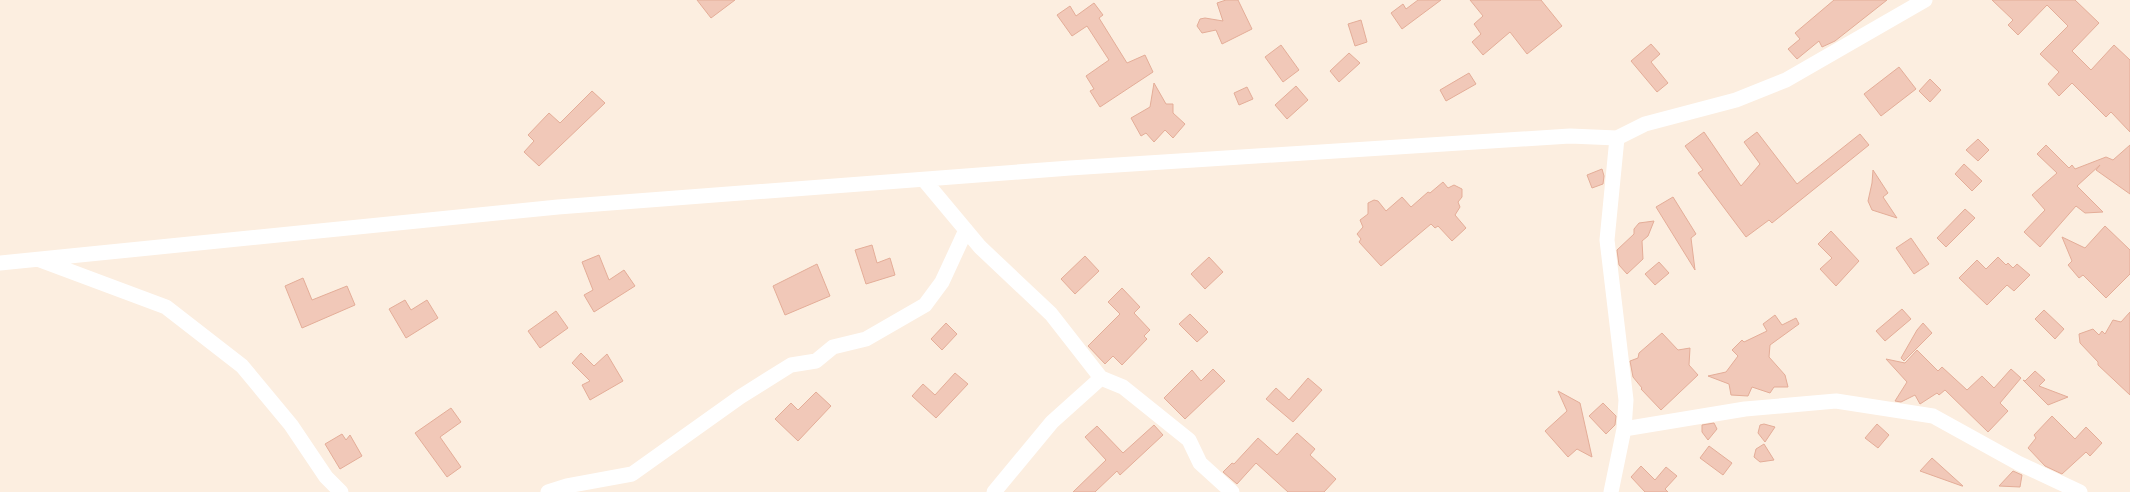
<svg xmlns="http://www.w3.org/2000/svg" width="2130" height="492" viewBox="0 0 2130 492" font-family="Arial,sans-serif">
<rect width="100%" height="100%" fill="#fceee0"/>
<path fill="#f1c8b8" stroke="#e4ad98" d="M697,0H735L711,18Z
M1226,0H1238L1252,29L1222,44L1216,30L1202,33L1197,26L1200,19L1205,18L1223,21L1217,3Z
M1418,0H1441L1402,29L1391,13L1403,4L1406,9Z
M1470,0H1541L1562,26L1527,54L1510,32L1483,55L1472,42L1481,34L1474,24L1483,16Z
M1834,0H1887L1835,41L1822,47L1819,41L1797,59L1788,49L1800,39L1795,33Z
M1992,0H2075L2099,23L2072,51L2091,70L2114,45L2130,60V132L2111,112L2106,117L2072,83L2059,96L2048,84L2059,72L2040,54L2068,26L2047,5L2018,35L2008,25L2013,20Z
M1094,3L1103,15L1099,18L1127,63L1145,55L1153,72L1100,107L1090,91L1094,89L1086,76L1109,60L1087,26L1072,36L1057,15L1070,6L1076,16Z
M1361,20L1367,42L1355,46L1348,24Z
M1651,44L1660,54L1651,62L1668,83L1657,92L1631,61Z
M1281,45L1299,70L1283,82L1265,57Z
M1349,53L1360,63L1339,82L1330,71Z
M1899,67L1916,89L1881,116L1864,94Z
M1469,73L1476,84L1446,101L1440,90Z
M1930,79L1941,90L1930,102L1919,91Z
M1154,83L1166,104H1173V113L1185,124L1173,138L1165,130L1154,142L1146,133L1141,136L1131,118L1150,107Z
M1296,86L1308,100L1287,119L1275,105Z
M1247,87L1253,99L1239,105L1234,93Z
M592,91L605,103L539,166L524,152L534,141L528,135L549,113L560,123Z
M1704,132L1741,186L1760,164L1744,142L1757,132L1797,184L1860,134L1869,145L1772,223L1769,220L1746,237L1698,173L1703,170L1685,146Z
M1978,139L1989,150L1978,161L1966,150Z
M2046,145L2069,168L2072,165L2075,169L2106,157L2113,160L2130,145V194L2096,170L2100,165L2077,186L2103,212L2085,213L2076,206L2040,247L2024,232L2045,210L2032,195L2057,173L2037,154Z
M1964,164L1982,181L1972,191L1955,174Z
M1602,169L1604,176L1603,184L1592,188L1587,175Z
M1873,170L1888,193L1883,197L1897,218L1872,210L1868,201L1872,183Z
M1443,182L1448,188L1454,185L1462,189V197L1458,202L1460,207L1455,215L1466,228L1452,241L1438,226L1435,228L1431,224L1381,266L1359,242L1361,239L1357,234L1363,227L1360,220L1368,214V203L1374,200L1378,201L1386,211L1402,197L1411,207L1428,192L1430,193Z
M1673,197L1696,234L1691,238L1695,270L1656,207Z
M1965,209L1975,218L1946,247L1937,238Z
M1654,221L1648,236L1642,241L1643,259L1627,274L1619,265L1617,250L1634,234V229L1639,223Z
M2105,226L2130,250V274L2106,298L2083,275L2079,278L2068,265L2072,261L2062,237L2085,248Z
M1831,231L1859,261L1836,286L1820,269L1832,258L1818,244Z
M1911,238L1929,264L1914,274L1896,248Z
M872,245L877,263L890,258L895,275L866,284L855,250Z
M599,255L609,280L624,270L635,286L594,312L584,295L593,290L582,262Z
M1085,256L1099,271L1075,294L1061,279Z
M1209,257L1223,272L1205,289L1191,274Z
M1998,257L2006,265L2008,263L2013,268L2017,264L2030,275L2014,291L2007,285L1987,305L1959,278L1977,260L1986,269Z
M1659,262L1669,273L1655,285L1645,274Z
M817,264L830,296L785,315L773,286Z
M303,278L312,300L347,286L355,305L302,328L285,286Z
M1122,288L1140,307L1134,313L1150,330L1144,336L1147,339L1122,365L1113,356L1105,364L1088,346L1120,314L1108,302Z
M405,300L411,310L427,300L438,318L406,338L389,309Z
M1902,309L1911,319L1885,341L1876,331Z
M2044,310L2064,329L2055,339L2035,319Z
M556,311L568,328L540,348L528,331Z
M2130,312V395L2098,365V362L2080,343L2079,334L2093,329L2099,335L2102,331L2105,334L2113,320L2121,322Z
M1190,314L1208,332L1197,342L1179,324Z
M1775,315L1782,325L1796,318L1799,324L1770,345L1769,357L1785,375L1788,387H1774L1770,393L1752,387L1748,396L1731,395L1729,384L1708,376L1726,372L1738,356L1732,350L1742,340L1744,342L1767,331L1763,324Z
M946,323L957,334L942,350L931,339Z
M1923,323L1932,333L1904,361L1901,358L1917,330Z
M1662,333L1678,350L1690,348L1689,365L1698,375L1661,410L1641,389L1642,388L1633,377L1630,361L1638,358L1639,353Z
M1917,350L1938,371L1942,367L1967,390L1982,376L1994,388L2011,369L2021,378L2000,403L2008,411L1988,432L1945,390L1939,395L1937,393L1920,404L1915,395L1901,402L1895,401L1907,382L1886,359L1905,363Z
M581,353L594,366L607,354L623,381L590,400L582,385L590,381L572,363Z
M1213,369L1225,381L1185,419L1164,398L1192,370L1201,381Z
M2035,371L2045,380L2039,386L2068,397L2048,405L2023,380L2025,381Z
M955,373L968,384L936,418L912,396L923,384L935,395Z
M1308,378L1322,390L1293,422L1266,399L1276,388L1289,400Z
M1558,391L1580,403L1592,457L1577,449L1568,457L1545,431L1567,411Z
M816,392L831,406L798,441L775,419L791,403L798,410Z
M1603,403L1616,416L1615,425L1606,434L1589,416Z
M451,408L461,422L440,437L461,467L447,477L415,433Z
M2052,416L2075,439L2086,427L2102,443L2090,456L2086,452L2062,474L2045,466L2028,448L2036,438L2034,435Z
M1714,423L1717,429L1708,440L1702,432V425Z
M1764,424L1775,427L1765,442L1758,433L1760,425Z
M1877,424L1889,435L1878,448L1865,438Z
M1154,425L1163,435L1120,475L1117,471L1095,492H1073L1106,460L1085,437L1097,426L1123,453Z
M1297,433L1315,449L1310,455L1336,479L1324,492H1288L1256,463L1237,484L1223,472L1232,463L1234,464L1258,438L1277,455Z
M342,434L346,440L350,435L362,456L340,469L325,444Z
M1764,444L1774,460L1760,462L1754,457L1756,449Z
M1709,446L1732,463L1723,475L1700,458Z
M1932,458L1963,486H1962L1920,471Z
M1641,466L1655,480L1666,467L1677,476L1665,489L1668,492H1645L1631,477Z
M2013,471L2022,475L2020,487L1999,486Z"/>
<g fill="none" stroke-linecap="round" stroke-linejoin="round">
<path stroke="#fff" stroke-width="15" d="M924,180L980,247L1051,314L1101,378
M40,260L166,307L242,366L291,425L326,477L341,492
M0,263L558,207L1070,168L1570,136L1617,138L1645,124L1736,100L1786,80L1925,0
M1624,429L1745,409L1836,401L1933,416L2018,463L2080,492
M548,492L567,486L632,474L740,397L791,365L816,361L833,347L866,339L925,305L942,282L966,230
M994,492L1052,422L1101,378L1123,387L1189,440L1200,463L1232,492
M1611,492L1624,429L1626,400L1607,240L1617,138"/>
</g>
</svg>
